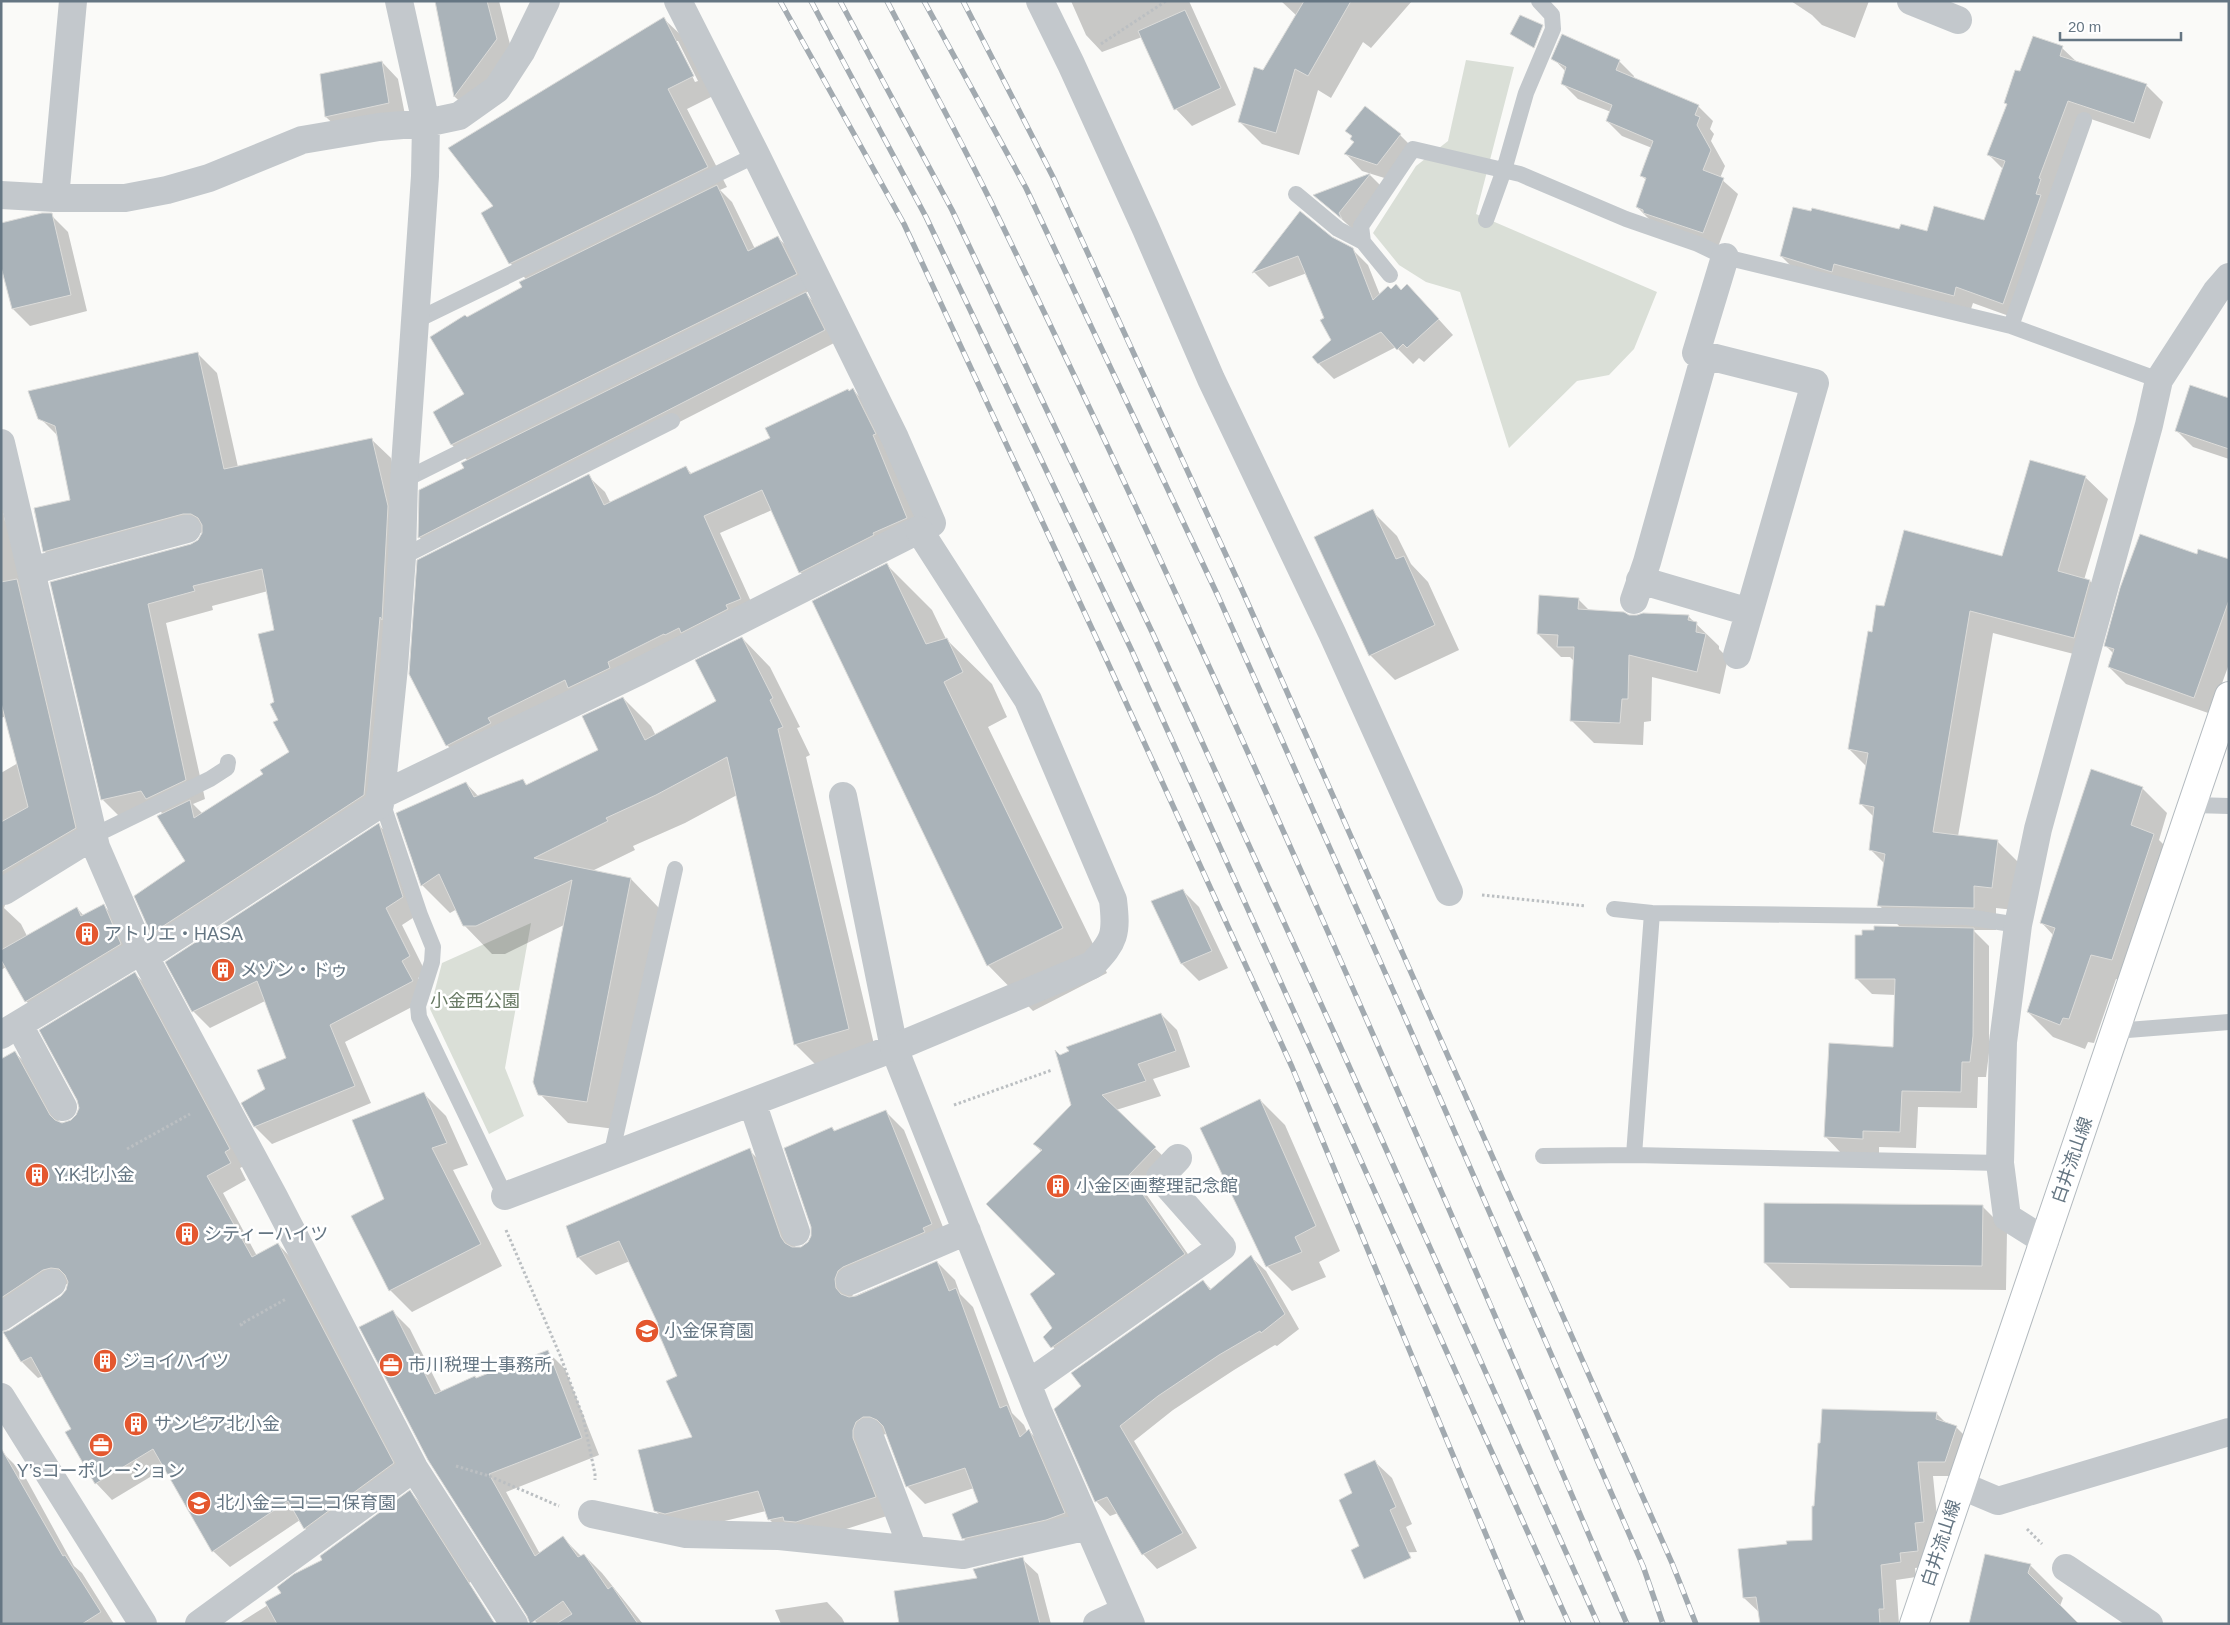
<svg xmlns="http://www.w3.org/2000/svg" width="2230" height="1625" viewBox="0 0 2230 1625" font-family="Arial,'Noto Sans JP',sans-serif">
<rect width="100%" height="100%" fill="#fafaf8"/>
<path fill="#dadfd7" d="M1466,60L1514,67L1476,214L1657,292L1634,349L1609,375L1577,381L1509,448L1460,292L1426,282L1399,265L1373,233L1416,166L1448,141Z
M531,923L505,1068L524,1116L489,1134L430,1009L442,963Z"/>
<path fill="#0003" fill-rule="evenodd" d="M436,1H499L513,56L472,113L455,97Z
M1071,1H1189L1236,105L1192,126L1176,109L1142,37L1102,52L1086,35Z
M1281,1H1412L1371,48L1363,42L1331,98L1318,90L1299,155L1262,144L1239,121L1264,71L1297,16Z
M1791,1H1869L1855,38L1822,25L1812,15Z
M664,19L684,38L713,96L687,109L727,187L720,190L732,202L755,249L778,238L794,253L812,290L805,293L817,305L836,342L431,549L419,537L465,469L468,461L452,445L435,412L466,395L467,319L524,288L526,279L510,263L495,206ZM675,41H678L698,81L695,82Z
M2062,48L2078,63L2146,85L2163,102L2150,139L2085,117L2020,320L1973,303L1970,312L1798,273L1781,256L1900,231L1928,233L1985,222L2003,169L1989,155L2008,105L2005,102L2021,72Z
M1553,58L1619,61L1634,76L1633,79L1698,106L1713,121L1710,129L1714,134L1711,141L1725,166L1720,178L1738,194L1718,247L1652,222L1637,207L1646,180L1642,176L1652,148L1622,136L1607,121L1611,112L1578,99L1563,84L1566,72Z
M382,62L398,79L406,120L343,133L326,117Z
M1365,107L1400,135L1417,152L1394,181L1362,171L1346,154L1355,142Z
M1370,175L1386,191L1357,233L1315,195Z
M1301,212L1331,238L1352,249L1368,265L1380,295L1391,291H1401L1422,301L1453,335L1424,362L1419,358L1413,364L1396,347L1334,379L1319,364L1332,340L1307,273L1269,287L1254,272Z
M51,215L68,232L87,311L30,326L13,309L1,262Z
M198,354L217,373L238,467L371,439L391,458L405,527L383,815L171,953L152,934L136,896L187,862L163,814L159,810L121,818L102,799L51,583L192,545L199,541L204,532L63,570L44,551L34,510L71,501L59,437L40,418ZM268,591L275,631L276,702L291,752L265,775L203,814L193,804L205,799L166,623L213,610L212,606Z
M853,390L870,407L923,535L817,589L800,572L772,510L720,533L757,615L464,762L447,745L588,476L605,492L611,504L686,468L692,474L771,439Z
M2229,399V459L2193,447L2176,430Z
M2085,477L2108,499L2084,580L2090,581L2112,604L2097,660L1993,633L1958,836L1997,841L2020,864L2014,910L1996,908V930H1973L1989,946V1053L1986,1077H1978L1977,1108L1918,1107L1916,1148L1879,1147V1155L1841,1153L1825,1136L1894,1048L1896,995L1872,994L1856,978L1901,928L1879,905L1885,864L1870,849L1874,817L1861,804L1867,767L1849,749L1873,633L1885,608L2003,558Z
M1,500L5,521L18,534L91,845L7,899L4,908L21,924L27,936L77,908L84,916L103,905L120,922L137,961L43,1018L26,1001L6,967L1,970V773L18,763L6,716L1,718Z
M1372,511L1397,536L1411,564L1428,582L1459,650L1395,680L1370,655Z
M2197,555L2229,560V664L2211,714L2126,684L2109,667L2114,654L2106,646Z
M887,565L932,610L946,639L992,684L1007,717L988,727L1107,973L1033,1011L988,965L814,602Z
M1578,599L1590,611L1637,617L1688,616L1719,646V649L1728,658L1720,694L1652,677L1651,721L1644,722L1643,745L1594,743L1571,720L1575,662L1570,657H1561L1538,634Z
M742,638L770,667L800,727L797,728L810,755L806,757L877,1057L823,1072L795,1044L737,795L685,823L633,846L635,850L592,871L631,879L659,908L615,1129L568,1123L540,1094L564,925L505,954H492L464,925L457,909L450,913L422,885L466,783L479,797L523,781L528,786L600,751L623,698L651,726L656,736L718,702Z
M2142,788L2167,813L2159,840L2179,860L2137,985L2116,979L2094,1043L2088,1042L2085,1049L2053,1037L2028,1012L2054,936L2041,922Z
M379,825L395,842L419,914L402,925L426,973L418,978L429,998L345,1042L371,1103L272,1144L255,1127L243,1103L267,1090L287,1059L265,1001L210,1028L193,1011Z
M1182,890L1199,907L1228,968L1199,981L1182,964L1152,901Z
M135,974L152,990L246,1165L240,1168L246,1180L223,1193L257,1256L278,1244L294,1261L409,1480L321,1544L305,1528L300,1520L230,1567L213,1551L165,1468L112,1500L96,1483L67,1433L73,1430L43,1376L38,1378L22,1362L5,1333L62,1297L67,1291L69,1283L1,1319V1061L15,1053L32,1069L60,1123L71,1122L78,1115Z
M1161,1014L1177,1030L1190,1067L1153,1079L1161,1096L1116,1110L1171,1164L1144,1191L1199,1270L1068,1363L1044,1337L1054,1328L1057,1274L1042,1152L1034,1144L1073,1105L1060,1056Z
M424,1094L446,1116L468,1165L453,1170L502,1266L412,1312L390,1290L385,1200Z
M1260,1100L1285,1125L1340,1251L1319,1262L1326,1277L1292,1291L1267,1266Z
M886,1112L904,1130L949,1242L855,1289L852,1297L937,1262L955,1280L960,1294L973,1307L1012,1413L1024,1425L1027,1432L1029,1431L1047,1449L1082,1530L981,1556L963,1538L980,1503L974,1488L925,1504L907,1486L887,1434L881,1435L893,1514L815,1539L787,1537L769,1519L766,1511L683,1531L673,1529L655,1510L694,1437L678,1377L659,1325L630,1261L596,1275L578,1257L749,1150L767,1168L796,1248H802L809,1243L812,1236L832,1128L836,1132Z
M1982,1206L2007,1231L2006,1290L1790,1288L1765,1263Z
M1251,1257L1266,1271L1299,1329L1277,1346L1275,1345L1234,1370L1173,1410L1134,1441L1197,1548L1157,1569L1143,1554L1118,1513L1110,1516L1096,1501L1056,1409L1203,1281L1212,1290Z
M393,1312L410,1329L442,1393L548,1352L565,1369L599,1455L506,1492L540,1554L563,1538L582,1557L584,1555L602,1573L643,1624H538L535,1621L515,1594Z
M1823,1410L1937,1414L1947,1424L1956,1427L1971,1442L1960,1476H1933L1939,1537L1933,1566L1915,1568L1916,1577L1896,1580L1899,1624H1761L1760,1613L1744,1598L1813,1541Z
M6,1456L23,1473L74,1566L82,1573L114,1624H1V1459Z
M1375,1462L1392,1478L1412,1524L1406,1527L1417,1552L1373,1554L1354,1494Z
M410,1492L426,1509L472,1581L458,1590L480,1624H238L268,1605Z
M1986,1555L2031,1566L2063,1598L2060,1606Z
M1022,1559L1038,1574L1051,1624H889L900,1622L978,1579Z
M827,1602L842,1618L845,1624H781L775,1610Z"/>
<path fill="#aab3b9" stroke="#dcdcda" d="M435,1H487L497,39L454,97Z
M1304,1H1351L1308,76L1295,69L1276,133L1238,122L1254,67L1263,70Z
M1185,10L1221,88L1174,110L1138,31Z
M1520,15L1543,25L1534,48L1510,34Z
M664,17L694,76L668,89L708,167L509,264L481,213L493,206L448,148Z
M1562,34L1620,60L1616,70L1699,105L1695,115L1700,117L1697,125L1711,150L1703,170L1724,178L1703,233L1643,213V210L1636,207L1646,178L1640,176L1653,141L1606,121L1612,105L1561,84L1566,67L1551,59Z
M2033,36L2063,46L2060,56L2147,84L2134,123L2068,101L2039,178L2041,179L2036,194L2041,195L2003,304L1956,287L1954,296L1834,264L1832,272L1780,256L1793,207L1811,211L1812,208L1899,229L1901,224L1927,231L1934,206L1984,220L2005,161L1987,155L2007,104L2004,103L2015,70L2020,71Z
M382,61L389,103L325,117L320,74Z
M1365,106L1401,134L1377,165L1344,154L1354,142L1350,139L1352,136L1345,131Z
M1371,173L1339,213L1342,219L1313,195Z
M717,185L748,251L778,236L797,274L451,445L433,412L464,394L430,337L465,315L467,317L522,287L519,282Z
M1300,211L1332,237L1353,248L1373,300L1388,286L1391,289L1396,284L1401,290L1407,284L1439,319L1407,348L1403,344L1397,350L1381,332L1318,364L1312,357L1331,340L1320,320L1324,318L1298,256L1252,273Z
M42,213H52L71,295L12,309L1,267V223Z
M806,292L825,330L418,538L419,490L464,468L461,463Z
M198,352L224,469L372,438L388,506L382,620L380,617L364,795L151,934L134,896L185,861L157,816L190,800L194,818L263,774L260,770L289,752L273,722L278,720L270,704L274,702L258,634L274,630L262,569L193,586L195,591L148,604L186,780L146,799L141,791L101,800L50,582L191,544L198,540L202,533V525L198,518L191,514H183L43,552L34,508L70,500L55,426L38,419L28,391Z
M2190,385L2229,398V449L2175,431Z
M853,388L876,434L873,435L907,518L873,533L874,535L799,573L762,490L704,516L741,599L726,605L728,609L681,633L679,628L665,635L664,634L608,662L610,668L568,688L565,680L488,718L491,723L446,746L409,674L417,560L589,474L604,505L686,466L690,474L770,438L765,428L848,389L849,391Z
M2030,460L2086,476L2058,571L2090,580L2074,638L1970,611L1933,832L1998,840L1992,888L1974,886V908L1877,906L1885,854L1869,850L1874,807L1859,804L1868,753L1848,749L1868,631L1872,632L1876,605L1884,606L1904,530L2002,556Z
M1373,509L1396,559L1404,556L1435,625L1369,656L1314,537Z
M2140,534L2197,554L2198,549L2229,559V600L2194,698L2108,667L2114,649L2104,646L2120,588Z
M887,563L926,644L947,638L963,672L944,682L1063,928L987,966L812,601Z
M17,579L76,828L1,872V822L28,807L1,703V582Z
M1539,595L1579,598L1578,609L1624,612L1629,615H1637L1643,613L1689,615L1688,620L1697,622L1696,632L1706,634L1697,672L1629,655L1628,699H1622L1620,723L1570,721L1574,647H1557L1558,635L1537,634Z
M742,637L773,698L770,700L783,727L778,729L849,1029L794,1045L727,757L656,795L606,818L608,821L534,858L631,878L587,1102L538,1095L533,1082L572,880L476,926H463L439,874L421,886L396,813L466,782L474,797L523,779L526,785L598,750L582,716L623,697L645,740L716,701L695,660Z
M2091,769L2143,787L2131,825L2154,834L2112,960L2091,955L2069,1019L2063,1018L2060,1025L2027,1012L2055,928L2040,923Z
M379,823L403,897L386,908L410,956L402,961L413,981L330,1025L355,1086L254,1127L241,1103L265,1089L257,1070L286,1058L257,981L192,1012L165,962Z
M1183,889L1212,951L1181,964L1151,901Z
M104,904L121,944L25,1002L1,960V950L77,907L81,916Z
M1874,926L1974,928L1973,1036L1970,1062H1962L1961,1092L1902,1091L1900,1132L1863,1131V1139L1824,1137L1829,1043L1893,1047L1895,979H1855V935H1862V930H1874Z
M135,972L230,1149L225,1152L231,1163L207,1176L252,1257L278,1243L394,1463L304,1529L288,1501L212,1552L153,1449L95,1484L65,1432L71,1429L31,1357L21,1362L3,1332L10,1330L61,1296L66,1290L68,1282L65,1275L59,1269L51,1268L43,1270L1,1298V1059L15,1051L50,1115L55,1120L62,1123L71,1120L76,1115L79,1108L77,1100L39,1030Z
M1161,1013L1176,1051L1138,1064L1146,1081L1102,1095L1156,1147L1129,1175L1185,1254L1051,1348L1043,1337L1052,1328L1030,1294L1055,1274L986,1204L1042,1150L1033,1144L1071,1105L1055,1050L1060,1055L1069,1051L1066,1047Z
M424,1092L447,1143L432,1148L481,1244L389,1291L351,1216L384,1199L352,1120Z
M1260,1099L1316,1226L1295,1237L1302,1252L1266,1267L1200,1128Z
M886,1110L932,1224L923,1228L925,1232L843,1267L838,1271L835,1279L836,1288L841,1294L849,1297L856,1296L937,1261L949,1291L956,1288L1000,1408L1007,1405L1020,1437L1029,1429L1065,1513L1046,1520L962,1539L952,1514L978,1502L965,1468L906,1487L883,1426L877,1420L870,1417H863L856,1422L853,1430V1438L876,1497L796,1522L784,1521L783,1517L768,1520L758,1491L665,1514L654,1511L638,1450L692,1437L666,1381L677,1376L655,1325L658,1324L619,1241L577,1258L566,1226L750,1148L781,1237L785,1243L792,1247H801L808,1242L811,1236V1227L784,1148L832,1127L834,1131Z
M1764,1203L1983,1205L1982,1266L1764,1263Z
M1251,1255L1285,1314L1261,1333L1260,1331L1219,1355L1158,1396L1120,1426L1183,1533L1142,1555L1107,1497L1095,1502L1054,1409L1081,1386L1071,1373L1203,1280L1210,1290Z
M393,1310L435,1394L475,1376L476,1378L548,1350L582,1438L489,1474L535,1556L563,1536L578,1557L584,1554L608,1589L612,1586L638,1624H556L572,1614L563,1601L530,1624L527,1616L428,1460L359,1327Z
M1822,1409L1937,1412L1936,1419L1957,1426L1945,1462H1918L1924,1522L1915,1523L1918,1551L1900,1553L1901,1562L1881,1565L1884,1609H1879L1880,1624H1760L1756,1597L1743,1598L1738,1549L1787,1544L1786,1541L1812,1540V1506H1814L1818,1443H1820Z
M1,1448L63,1556L65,1555L101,1612L82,1624H1Z
M1375,1460L1396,1507L1390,1510L1411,1558L1364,1579L1351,1550L1359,1546L1339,1500L1352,1493L1344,1474Z
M410,1490L495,1624H277L265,1602L281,1593L277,1587L294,1574L322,1560L320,1556Z
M1985,1554L2031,1564L2028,1573L2079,1624H1969Z
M1023,1557L1040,1624H899L894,1591L977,1578L973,1569Z"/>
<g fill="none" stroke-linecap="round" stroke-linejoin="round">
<g stroke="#b3babf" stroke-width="30">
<path id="secondary" d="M1914,1624L2229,696"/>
</g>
<path stroke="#bbbfc2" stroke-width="3" stroke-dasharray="2.5 2.5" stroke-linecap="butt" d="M1101,44L1166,1
M1482,895L1586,906
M954,1105L1052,1070
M127,1149L190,1114
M506,1230L560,1355L583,1417L595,1474V1480
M242,1326L241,1324L286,1299
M456,1466L489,1476L559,1506
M2027,1529L2042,1544"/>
<path stroke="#c3c8cc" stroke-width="16" d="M1296,194L1338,229L1363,242
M1486,220L1504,170L1526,93L1553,29L1552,15L1539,1
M1390,275L1363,242L1361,226L1413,149L1520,174L1626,219L1698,244L1725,257L2011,326L2159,380
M417,320L756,155
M2011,326L2084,120
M404,480L815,276
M402,557L672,421
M380,796L420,915L433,947L432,962L418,1006L419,1017L505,1196
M2193,805L2229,806
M93,836L210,779L227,768L228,762
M1614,909L1652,913L1967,917L2018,925
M2115,1031L2229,1022
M1634,1155L1652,913
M611,1156L675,869
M1543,1156L1634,1155L2000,1163"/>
<path stroke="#c3c8cc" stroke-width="28" d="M1040,1L1071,64L1146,229L1211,379L1332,633L1449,892
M1911,1L1958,20
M1,195L55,198H125L167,190L209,178L302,140L379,127L426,123L459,116L497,89L521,52L546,1
M55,198L73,1
M1725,257L1696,353L1815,383L1737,655
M1,443L96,847L138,944L274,1197L414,1468L514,1624
M31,571L187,529
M1640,580L1749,612
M1634,600L1647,562L1705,355
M380,796L638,672L932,523L895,438L756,155L678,1
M843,796L894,1048L1038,1411L1131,1624
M4,891L93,836
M146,956L380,804L394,667L402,557L404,480L425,176L426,123L399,1
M19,1025L63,1107
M1,1035L142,950
M752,1102L796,1232
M505,1196L894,1048
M2045,1241L2007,1217L2000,1163L2003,1042L2018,925L2038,829L2149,425L2159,380L2216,292L2229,277
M850,1281L967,1231
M1,1317L52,1283
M1028,1384L1222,1247L1160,1177L1178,1158
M868,1432L913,1550
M1960,1485L1998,1501L2229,1432
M592,1514L686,1534L779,1536L963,1555L1088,1526
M2066,1568L2149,1624
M199,1624L414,1468
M1097,1624L1125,1611"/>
<path stroke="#c3c8cc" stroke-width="28" d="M894,1048L1092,965C1115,941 1117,934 1113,900L1028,700L919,530
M1,1397L143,1624"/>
<use href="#secondary" stroke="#fff" stroke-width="28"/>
<g stroke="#a2aab0" stroke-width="5.5">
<path id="rail" d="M780,1L904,224L1107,661L1292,1067L1523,1624
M811,1L926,217L1131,649L1569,1624
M840,1L952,210L1153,634L1336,1037L1598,1624
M887,1C921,67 957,133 990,200C1218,668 1423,1146 1627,1624
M924,1L1026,188L1218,596L1403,1013L1643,1566L1663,1624
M963,1L1053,177L1242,590L1672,1563L1696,1624"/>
</g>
<use href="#rail" stroke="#fff" stroke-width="4" stroke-dasharray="11" stroke-linecap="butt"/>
</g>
<defs>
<g id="building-disc" transform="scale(1.25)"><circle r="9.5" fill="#e4572e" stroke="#fff"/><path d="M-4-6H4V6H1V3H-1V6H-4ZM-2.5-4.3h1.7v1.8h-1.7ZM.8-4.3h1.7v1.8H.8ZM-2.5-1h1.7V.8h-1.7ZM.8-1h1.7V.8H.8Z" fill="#fff"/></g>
<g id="school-disc" transform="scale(1.25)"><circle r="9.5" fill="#e4572e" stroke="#fff"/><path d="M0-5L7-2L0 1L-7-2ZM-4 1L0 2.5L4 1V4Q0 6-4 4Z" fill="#fff"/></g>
<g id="office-disc" transform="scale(1.25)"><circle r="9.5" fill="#e4572e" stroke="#fff"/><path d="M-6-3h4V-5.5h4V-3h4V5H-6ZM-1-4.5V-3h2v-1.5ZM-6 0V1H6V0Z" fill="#fff"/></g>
</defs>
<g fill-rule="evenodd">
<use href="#building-disc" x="87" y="934"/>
<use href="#building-disc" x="223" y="970"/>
<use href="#building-disc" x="37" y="1175"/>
<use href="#building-disc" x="1058" y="1186"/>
<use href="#building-disc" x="187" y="1234"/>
<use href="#school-disc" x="647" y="1331"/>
<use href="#building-disc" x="105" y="1361"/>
<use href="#office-disc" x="391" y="1365"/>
<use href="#building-disc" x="136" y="1424"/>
<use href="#office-disc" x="101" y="1445"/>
<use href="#school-disc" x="199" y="1503"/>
</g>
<g text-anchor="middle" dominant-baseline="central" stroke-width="5" stroke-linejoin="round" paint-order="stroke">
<g font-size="18" fill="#657683" stroke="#fff" text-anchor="start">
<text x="104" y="934">アトリエ・HASA</text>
<text x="240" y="970">メゾン・ドゥ</text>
<text x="54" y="1175">Y.K北小金</text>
<text x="1076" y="1186">小金区画整理記念館</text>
<text x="204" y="1234">シティーハイツ</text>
<text x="664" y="1331">小金保育園</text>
<text x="122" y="1361">ジョイハイツ</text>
<text x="408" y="1365">市川税理士事務所</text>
<text x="154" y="1424">サンピア北小金</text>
<text x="101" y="1471" text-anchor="middle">Y’sコーポレーション</text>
<text x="216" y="1503">北小金ニコニコ保育園</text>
</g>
<g font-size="18" fill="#687a64" stroke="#fff">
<text x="475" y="1001">小金西公園</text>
</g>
<g font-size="18" fill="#657683" stroke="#fff">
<text transform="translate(2072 1160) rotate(-71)">白井流山線</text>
<text transform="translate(1941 1543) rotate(-72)">白井流山線</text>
</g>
</g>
<rect width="2230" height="1625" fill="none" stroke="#657683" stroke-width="5"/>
<path d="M2060 32v8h121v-8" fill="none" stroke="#657683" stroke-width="2.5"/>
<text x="2068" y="32" font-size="15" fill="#657683" stroke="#ffffff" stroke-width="4" paint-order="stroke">20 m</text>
</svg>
